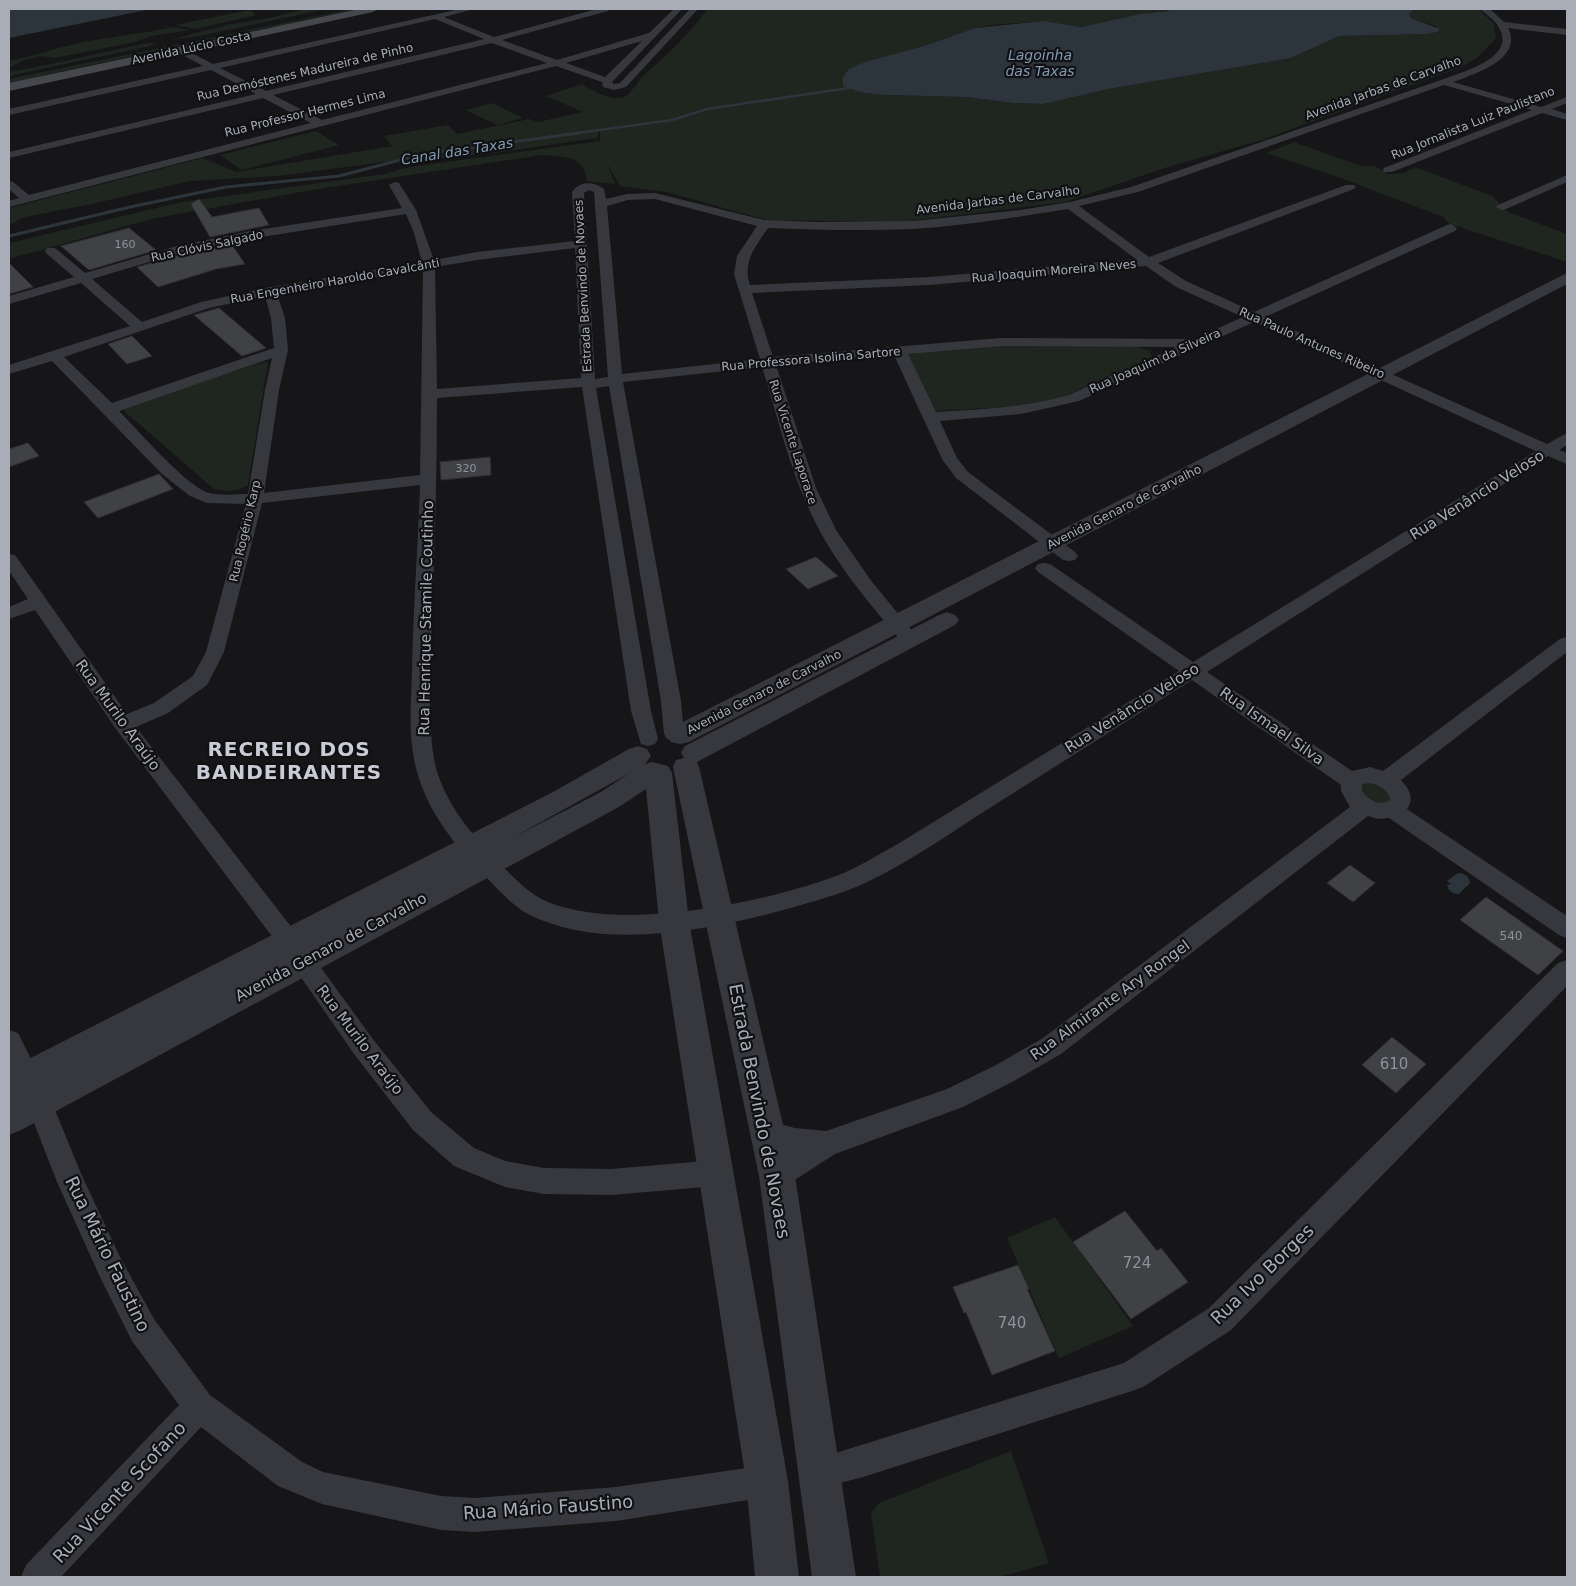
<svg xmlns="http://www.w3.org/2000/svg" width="1576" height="1586" viewBox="0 0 1576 1586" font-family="'DejaVu Sans',sans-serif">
<rect width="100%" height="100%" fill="#161618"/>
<path fill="#1e261f" d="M304,9H326L195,37L173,39L227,25L274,17Z
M352,9H357L296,22L285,27H271L44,75L37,80L9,85V80L13,78Z
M707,9H1170L1169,11L1140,14L1081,27L1044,21L992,25L975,28L924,46L855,66L843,86L859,92L885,95L967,97L1013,103L1043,104L1108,89L1291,58L1339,36L1428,34L1437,32L1436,26L1411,18L1408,15L1415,9H1479L1494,24L1496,38L1477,58L1461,67L1262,140L1168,167L1065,202L901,222L767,220L666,192L620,186L607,163L615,184L587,181C584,155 564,157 542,155L312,190L151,219L9,259V243L182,202L384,174L410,167L599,141L600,143V125L597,138L502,152L422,160L392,161L278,176L190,181L92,204L25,217L9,225V208L203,158L236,172L399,145L392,146L384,136L448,125L457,134L529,119L538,122L583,112L546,96L582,84C593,91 610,100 620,98C631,97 637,81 645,74C667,55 691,33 707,9Z
M250,10L256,15L195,29L175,25Z
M173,27L190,30L151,36L135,42L55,58L41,56L24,60L9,68V61C32,57 55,48 80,43C112,36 142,34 173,27Z
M148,43H155L150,46L9,76V72C56,64 101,52 148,43Z
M492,103L523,118L497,125L466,110Z
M316,131L339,145L242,170L220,155Z
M1294,142L1361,166H1375L1388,174L1404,173L1415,167L1492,196L1508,212L1567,234V262L1450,224L1443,217L1341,178L1266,153Z
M1024,343L1136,346L1150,351L1152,359L1061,398L1023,406L935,411L905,354Z
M268,362L248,485C236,492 227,492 214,489L124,411V409L131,405L256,364Z
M1362,781L1386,784L1393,805L1363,801L1358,784Z
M1055,1217L1133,1326L1059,1358L1007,1238Z
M1011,1451L1049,1563L1000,1577H880L871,1513L879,1503Z"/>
<path fill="#2c353c" d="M9,9H151L9,38Z
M1170,9H1415L1409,14L1411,18L1440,29L1437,32L1428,34L1339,36L1291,58L1108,89L1043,104L1013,103L967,97L885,95L859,92L843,86V77L849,69L865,62L924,46L975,28L1044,21L1081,27L1140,14L1169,11Z
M1458,873C1466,874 1469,876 1470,883L1459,894C1453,894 1448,891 1447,885L1451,884L1447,881Z"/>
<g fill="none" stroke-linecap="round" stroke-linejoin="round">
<path stroke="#2c353c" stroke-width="2.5" d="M570,134L672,120L707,109L849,88"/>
<path stroke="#2c353c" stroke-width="3" d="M9,236L130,207L226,187L339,176L423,154L579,133"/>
</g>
<path fill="#404145" stroke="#303034" d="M199,199L212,217L259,208L269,225L210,237L191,204Z
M129,228L156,250L89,270L61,246Z
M232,245L245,264L216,269L158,287L137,267L183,254Z
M9,263L33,287L9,294Z
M219,308L266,348L242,356L194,315Z
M132,336L152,356L127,364L108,344Z
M28,443L39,456L9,467V449Z
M490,457L491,475L441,480L440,462Z
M159,474L173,489L98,518L84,502Z
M816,557L838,576L808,589L786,569Z
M1350,865L1375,883L1353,902L1327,883Z
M1486,897L1563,951L1538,975L1460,920Z
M1392,1037L1426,1064L1396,1093L1362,1065Z
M1125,1211L1157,1251L1161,1248L1188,1282L1131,1319L1073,1242Z
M1018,1265L1029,1289H1027L1055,1351L992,1375L966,1312L964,1313L953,1287Z"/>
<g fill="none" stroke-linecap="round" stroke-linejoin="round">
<path fill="#37383d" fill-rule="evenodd" d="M460,9H474L444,17L494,37L597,9H609L608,11L502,40L557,60L649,33L674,9H682L612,82L614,84L620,83L690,9H698L626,87L614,90L603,87L602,82L556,66L9,207V201L19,198L9,189V181L13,182L29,195L311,123L263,98L9,158V152L256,94L211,70L9,115V109L203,66L177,52L176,50L180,47L213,64ZM435,19L484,39L266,91L220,68ZM642,41L605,77L566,63ZM492,43L547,63L322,120L273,95Z
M1481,9H1490L1504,22L1567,29V35L1508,28C1524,59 1474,74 1453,82L1541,107L1567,97V103L1552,109L1567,114V120L1542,113L1392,172H1384L1383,170L1384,168L1532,110L1444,85L1138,192L1079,206L1149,257L1346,185H1354L1356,187L1354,189L1158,263L1186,281L1254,312L1447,225L1451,224L1457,228L1455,231L1265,317L1547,444L1567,433V445L1559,450L1567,453V464L1548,456L1207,672L1352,771L1370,767L1383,771L1560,639L1567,637V652L1401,780C1409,789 1415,798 1407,809L1567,916V938L1559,935L1389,818L1378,819L1368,816L1061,1054L1014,1081L963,1107L835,1154L787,1185L777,1189L767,1185L763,1176L767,1167L789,1152L758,1143L755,1134L758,1125L768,1121L795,1128L826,1131L947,1089L996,1065L1043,1038L1350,807L1341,791V785L1192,680C1124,723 1056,766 988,809C947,835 907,864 863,884C843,893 822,899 801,905C722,928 605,954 528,914C511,905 497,888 483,874C454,845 426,809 416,768C408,738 411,703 412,672C413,610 418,547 420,485L262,503L224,652L207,685L168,713L136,727L296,933L372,1038L431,1112L474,1148L505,1161L544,1168L611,1169L717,1160L727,1164L731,1173L727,1182L717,1186L611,1195L544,1194L505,1187L454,1166L413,1130L354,1054L280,947L116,729L35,610L9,619V607L28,599L9,571V554L15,555L127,714L154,703L193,676L206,652L246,504L207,503L190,496L162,474L52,361L9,374V365L130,326L81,283L9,304V296L74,277L47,254L45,251L47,248H55L85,273L177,246L250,231L402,208L389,185L395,182L399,183L416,210L434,260L477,252L575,241L572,192C580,181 593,181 604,189L606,199L627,194L655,193L764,220L817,222L914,221L1020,210L1070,202L1131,187L1441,80C1461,72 1519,58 1498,26C1494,19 1486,15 1481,9ZM589,190L594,192L608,377L595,379L584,193ZM655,199L757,226L737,256L734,274L760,359L622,374L607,206L628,200ZM1068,209L1136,259L930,277L750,285C742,262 755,247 768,228C816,230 864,231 913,229C964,226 1017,217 1068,209ZM406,214L414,233L422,262L270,287L201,302L142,322L92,279L179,253L250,239ZM575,248L581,378L437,389L435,267L477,260ZM1146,266L1176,287L1243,317L1194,339L1001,338L773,357L752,293L930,285ZM423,269L420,475L264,493L279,390L288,350L285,318L277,294ZM265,296L271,318L274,348L112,403L64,357L209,308ZM1254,322L1536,451L1193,662L1050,564L1044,563L1038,564L1035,568L1038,572L1179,671L896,845C879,854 862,865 844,873C770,902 623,933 548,902C525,893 506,869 489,852C466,828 445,800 436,768C426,726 431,661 432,617C435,544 437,471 437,398L582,387L631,711L641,744L648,746L655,744L658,739L651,711L596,388L609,386L661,701L664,734L667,739L674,741L681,739L684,734L681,701L623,382L762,367C777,414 788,464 809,509C831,559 868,602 903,643L910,645L917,643L919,639L872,582L836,530L816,488L776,365L894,355L942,459L956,478L1063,560L1069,561L1075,560L1078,556L1075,552L968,472L957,458L940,421L1021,414L1079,401ZM1001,346L1176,347L1069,395C1025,408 981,409 936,412L908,354ZM272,358L265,390L248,494C236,494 221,496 209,493C187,487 137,429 119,411ZM1370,783C1379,785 1389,790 1390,800C1380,807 1368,800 1362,791V784Z
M1567,175V182L1506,209L1502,210L1496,207L1498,205Z
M1567,960V986L1231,1330L1143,1387L1132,1391L863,1477L821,1488L810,1483L805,1472L810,1461L1124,1363L1209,1308L1558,963Z
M9,1030L18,1033L48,1093L82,1176L120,1257L154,1319L210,1395L302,1462L323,1472L441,1496L475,1498L616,1487L767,1465L779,1469L783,1481L779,1493L767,1497L616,1521L475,1532L441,1530L322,1504L278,1486L201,1427L61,1577H21L26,1565L179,1405L132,1341L100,1277L57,1182L27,1105L9,1067Z"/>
<path fill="#37383d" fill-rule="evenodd" d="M1567,273V284L689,742L680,744L671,742L667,735L671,728Z
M947,612L955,615L959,620L955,625L697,762L699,767L795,1176L856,1577H812L759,1176L673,767L676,760L684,758L681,753L685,746L939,615Z
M638,746L647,749L651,756L645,764L652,762L668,766L672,773L689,921L788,1481L799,1577H755L746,1481L659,921L646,789L619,807L21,1130L9,1135V1069L553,792L629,749ZM630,773L599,793L512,838Z"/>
<path fill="#45474d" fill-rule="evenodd" d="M359,9H378L373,12L9,91V83Z"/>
</g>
<g text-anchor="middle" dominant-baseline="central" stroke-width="4.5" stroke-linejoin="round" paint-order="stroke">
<g font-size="11" fill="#8e929b">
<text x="125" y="244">160</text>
<text x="466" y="468">320</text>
</g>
<g font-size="12" fill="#a8adb8" stroke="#111113">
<text transform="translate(191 48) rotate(-12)">Avenida Lúcio Costa</text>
<text transform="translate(305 72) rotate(-13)">Rua Demóstenes Madureira de Pinho</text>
<text transform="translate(1383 88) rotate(-20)">Avenida Jarbas de Carvalho</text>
<text transform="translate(305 113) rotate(-14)">Rua Professor Hermes Lima</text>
<text transform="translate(1473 123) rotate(-22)">Rua Jornalista Luiz Paulistano</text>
<text transform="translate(998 200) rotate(-7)">Avenida Jarbas de Carvalho</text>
<text transform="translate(207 246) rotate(-12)">Rua Clóvis Salgado</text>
<text transform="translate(1054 271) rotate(-5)">Rua Joaquim Moreira Neves</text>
<text transform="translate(335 281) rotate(-10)">Rua Engenheiro Haroldo Cavalcânti</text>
<text transform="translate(583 286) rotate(-93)">Estrada Benvindo de Novaes</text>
<text transform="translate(1312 343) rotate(24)">Rua Paulo Antunes Ribeiro</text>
<text transform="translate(811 359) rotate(-5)">Rua Professora Isolina Sartore</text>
<text transform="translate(1155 361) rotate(-24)">Rua Joaquim da Silveira</text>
<text transform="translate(793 442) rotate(72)">Rua Vicente Laporace</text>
<text transform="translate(1124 507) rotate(-27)">Avenida Genaro de Carvalho</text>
<text transform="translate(245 531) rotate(-77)">Rua Rogério Karp</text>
<text transform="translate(764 692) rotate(-27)">Avenida Genaro de Carvalho</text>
</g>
<g font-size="12" fill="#8e929b">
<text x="1511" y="936">540</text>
</g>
<g font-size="14" font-style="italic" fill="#7f9bb3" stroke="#111113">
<text x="1040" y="55">Lagoinha<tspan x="1040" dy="16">das Taxas</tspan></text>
<text transform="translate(457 151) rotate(-9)">Canal das Taxas</text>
</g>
<g font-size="15" fill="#a8adb8" stroke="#111113">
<text transform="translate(1477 495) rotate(-32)">Rua Venâncio Veloso</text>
<text transform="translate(426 618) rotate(-89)">Rua Henrique Stamile Coutinho</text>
<text transform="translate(1132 708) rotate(-32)">Rua Venâncio Veloso</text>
<text transform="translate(118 715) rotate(54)">Rua Murilo Araújo</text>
<text transform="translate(1272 726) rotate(35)">Rua Ismael Silva</text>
<text transform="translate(331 947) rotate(-28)">Avenida Genaro de Carvalho</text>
<text transform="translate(1110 1000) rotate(-36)">Rua Almirante Ary Rongel</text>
<text transform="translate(360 1040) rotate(53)">Rua Murilo Araújo</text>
</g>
<g font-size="15" fill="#8e929b">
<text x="1394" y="1064">610</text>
<text x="1137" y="1263">724</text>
<text x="1012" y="1323">740</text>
</g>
<g font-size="18" fill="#a8adb8" stroke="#111113">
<text transform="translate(760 1111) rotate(79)">Estrada Benvindo de Novaes</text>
<text transform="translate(108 1254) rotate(64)">Rua Mário Faustino</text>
<text transform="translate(1262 1274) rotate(-44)">Rua Ivo Borges</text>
<text transform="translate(119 1492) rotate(-47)">Rua Vicente Scofano</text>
<text transform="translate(548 1507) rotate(-4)">Rua Mário Faustino</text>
</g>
<g font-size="20" font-weight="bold" letter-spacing="1" fill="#c9ccd4" stroke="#111113">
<text x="289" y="749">RECREIO DOS<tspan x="289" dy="23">BANDEIRANTES</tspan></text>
</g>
</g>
<rect width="1576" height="1586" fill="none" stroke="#a8adb8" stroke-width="20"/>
</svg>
